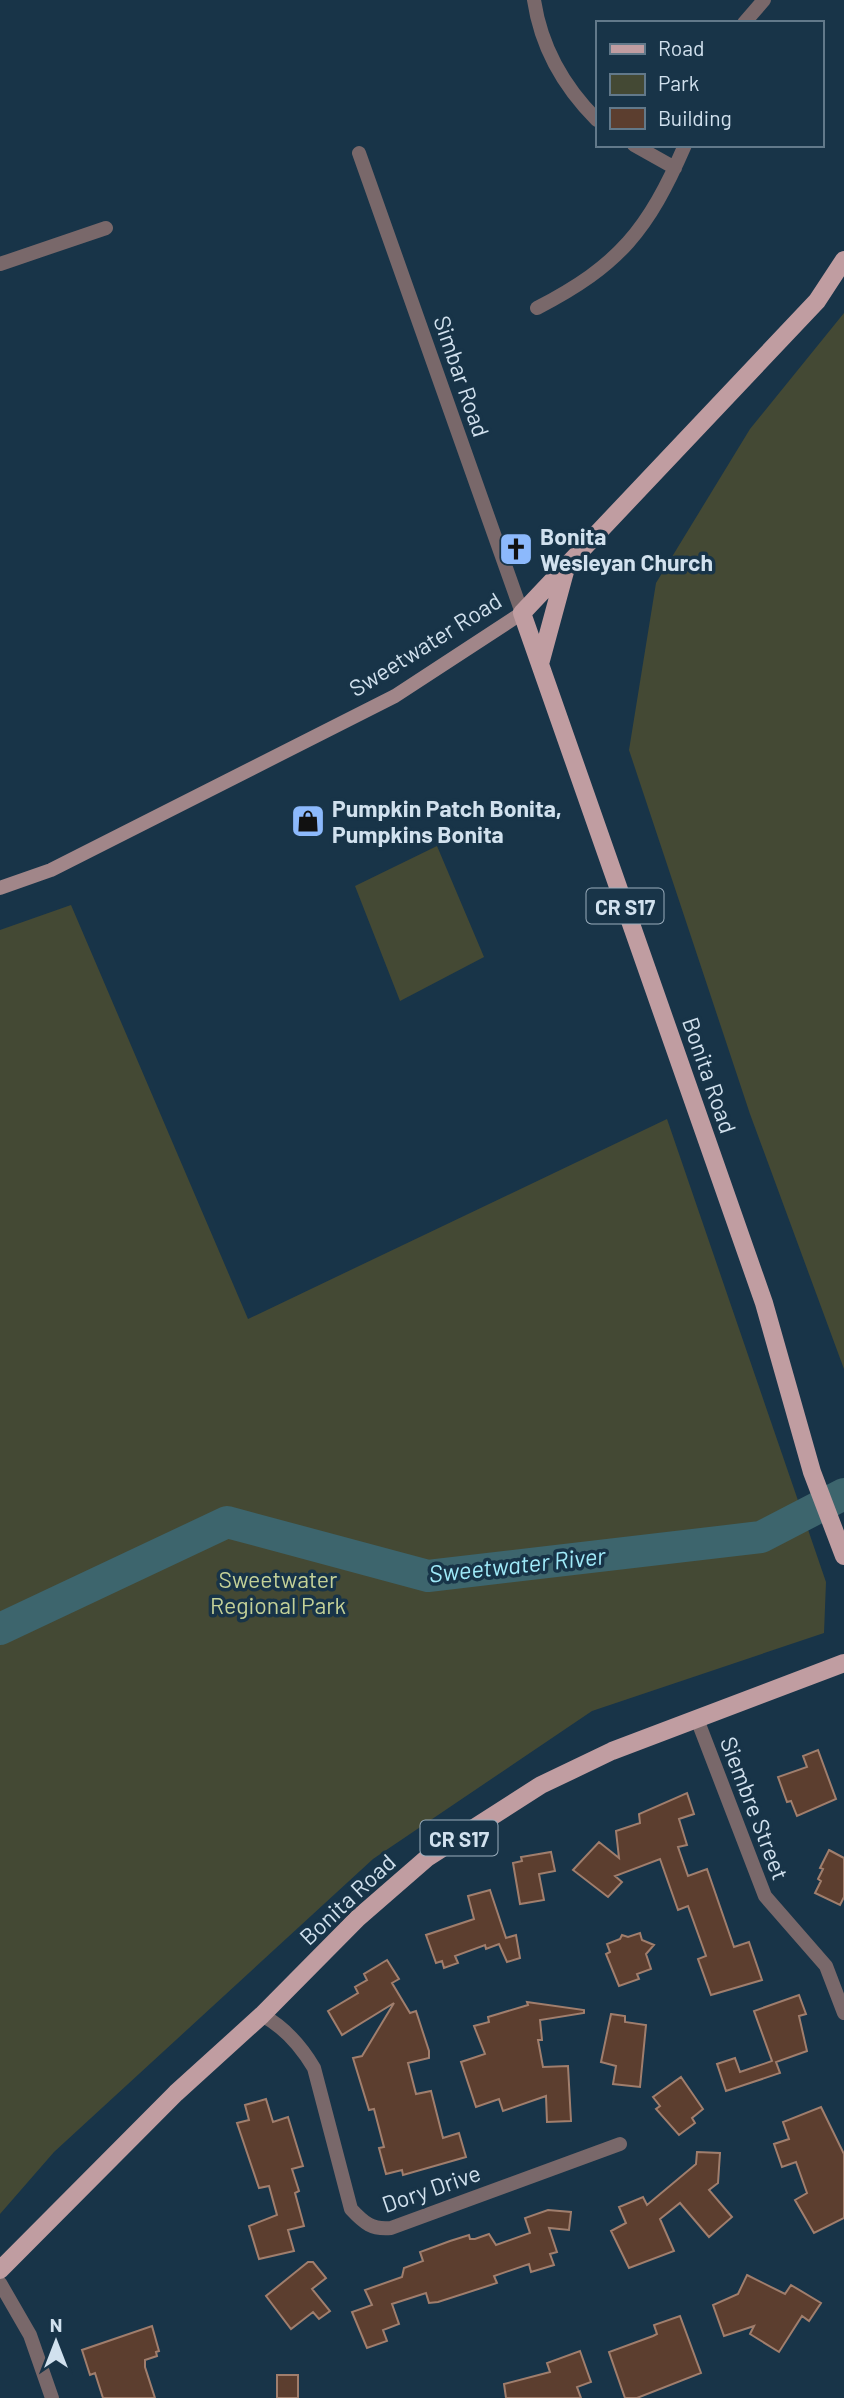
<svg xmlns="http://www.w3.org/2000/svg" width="844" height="2398" viewBox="0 0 844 2398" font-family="Barlow,sans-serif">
<rect width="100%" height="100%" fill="#183448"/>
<path fill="#444934" d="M844,313V1369L750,1114L629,750L656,583L750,429Z
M437,846L484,957L400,1001L355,886Z
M71,905L248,1319L667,1119L826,1582L824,1633L592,1711L373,1859L54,2152L0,2214V930Z"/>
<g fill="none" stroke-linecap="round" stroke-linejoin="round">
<path stroke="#3d656d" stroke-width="32" d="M0,1629L227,1522L428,1576L761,1537L844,1494"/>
</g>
<path fill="#5c3e2f" stroke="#a07e6d" stroke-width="2" d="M818,1750L836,1799L797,1816L791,1801L787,1802L778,1777L807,1767L803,1756Z
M687,1793L694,1814L679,1819L687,1845L678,1847L688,1876L707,1869L734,1947L749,1942L762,1980L711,1995L698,1959L706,1956L688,1906L678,1910L660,1859L615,1876L622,1882L608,1897L573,1870L599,1842L619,1858L616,1831L640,1823L639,1814Z
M829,1850L844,1858V1897L840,1905L815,1893L821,1881L818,1879L823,1869L820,1868Z
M551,1852L555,1871L539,1874L544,1900L520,1904L513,1863L522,1861L521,1857Z
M490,1890L506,1938L516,1935L520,1958L507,1962L499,1944L486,1949L485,1945L455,1956L458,1963L444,1968L442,1961L436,1963L426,1935L474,1919L468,1896Z
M640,1933L642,1940L654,1945L646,1954L651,1969L637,1974L639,1979L619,1986L606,1954L610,1952L607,1944L620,1939L622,1935L628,1937Z
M387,1960L399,1979L392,1983L410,2013L416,2011L429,2051V2058L408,2063L416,2094L431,2091L443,2138L459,2133L466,2157L403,2175L402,2170L386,2174L379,2148L384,2147L374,2109L369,2110L353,2058L362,2056L394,2003L342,2035L328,2011L358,1993L355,1987L367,1980L364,1974Z
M799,1995L806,2014L799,2016L807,2051L776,2062L780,2073L726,2091L717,2064L735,2058L740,2072L772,2061L754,2011Z
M527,2002L584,2010V2013L540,2020L542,2040H538L543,2067L568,2066L571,2121L547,2122L546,2096L503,2111L499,2099L476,2107L461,2062L485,2054L474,2026L489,2022L488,2017L528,2005Z
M611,2014L625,2016V2022L646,2025L640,2087L613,2084L616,2066L601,2062Z
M681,2077L703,2109L692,2118L695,2123L679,2135L656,2109L660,2106L653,2097Z
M266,2099L273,2122L288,2117L303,2166L292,2169L299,2191L295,2193L304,2226L288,2230L294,2251L259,2259L249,2226L277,2215L269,2186L259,2188L237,2123L249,2120L245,2105Z
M821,2107L844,2154V2218L814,2233L795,2200L807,2193L796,2162L782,2167L774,2144L789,2139L783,2122Z
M697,2152L720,2153L718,2183L709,2190L732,2217L709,2237L680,2203L660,2219L674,2251L629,2268L611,2231L626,2223L619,2207L643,2197L647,2205L696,2164Z
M548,2210L571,2212L569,2230L549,2228L557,2252L550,2254L554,2265L531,2272L529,2264L494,2276L497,2283L438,2302L429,2303L426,2293L392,2304L399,2324L383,2330L387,2341L367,2348L352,2312L372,2305L365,2290L402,2277L404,2268L423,2261L420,2252L450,2241L469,2235L470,2239H475L489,2234L496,2245L530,2233L525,2218Z
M308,2262H313L326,2278L312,2289L330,2311L319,2319L313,2312L291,2329L266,2296Z
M747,2275L785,2294L791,2285L821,2303L809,2321L802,2316L779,2352L750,2334L754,2326L724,2336L713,2305L738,2294Z
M680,2316L701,2373L637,2398H625L609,2352L653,2336L657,2334L654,2325Z
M152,2326L159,2351L156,2352L157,2356L145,2360V2367L155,2398H103L95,2373L90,2375L82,2350Z
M580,2351L591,2382L577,2387L581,2398H506L504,2384L550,2372L547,2363Z
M277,2375H298V2398H277Z"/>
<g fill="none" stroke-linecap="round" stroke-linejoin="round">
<path stroke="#79686a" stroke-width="14" d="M534,0C541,47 564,87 597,120
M744,23L764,0
M634,145L675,168
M359,153L522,613
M0,264L106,228
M537,308C620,265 648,230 685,145
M697,1719L765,1896L826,1966L844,2013
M262,2015C284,2027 301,2046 314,2068L351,2209C364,2223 372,2230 391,2228L620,2144
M0,2283L30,2335L52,2398"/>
<path stroke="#a18689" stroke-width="14" d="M0,888L51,870L395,696L522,613"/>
<path stroke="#c09da1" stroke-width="18" d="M844,260L817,301L522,613L764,1303L812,1472L844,1556
M540,664L566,568
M0,2270L176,2093L262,2015L358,1918L427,1858L541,1785L612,1751L844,1663"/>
</g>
<defs>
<g id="church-square" transform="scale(1.75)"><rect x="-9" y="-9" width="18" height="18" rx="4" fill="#8cb9fc" stroke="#183448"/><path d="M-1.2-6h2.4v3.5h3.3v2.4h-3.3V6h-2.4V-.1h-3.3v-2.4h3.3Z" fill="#111"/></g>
<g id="shop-square" transform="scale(1.75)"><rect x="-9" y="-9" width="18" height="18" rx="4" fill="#8cb9fc" stroke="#183448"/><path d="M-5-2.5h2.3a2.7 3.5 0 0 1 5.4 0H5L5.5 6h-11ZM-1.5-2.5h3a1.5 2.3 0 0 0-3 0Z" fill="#111"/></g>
</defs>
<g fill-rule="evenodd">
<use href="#church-square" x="516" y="549"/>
<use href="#shop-square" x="308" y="821"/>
</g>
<g text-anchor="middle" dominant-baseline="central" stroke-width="7" stroke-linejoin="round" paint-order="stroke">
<g fill="#183448" stroke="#9aadbc" stroke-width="2">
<rect x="586.5" y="888.5" width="77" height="35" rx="5"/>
<rect x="420.5" y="1820.5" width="77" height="35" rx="5"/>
</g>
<g font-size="21" font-weight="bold" fill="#d1e1ee">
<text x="625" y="906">CR S17</text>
<text x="459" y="1838">CR S17</text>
</g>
<g font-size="23" fill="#d1e1ee" stroke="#183448">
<text transform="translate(462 376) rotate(71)">Simbar Road</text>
<text transform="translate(425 644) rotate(-32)">Sweetwater Road</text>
<text transform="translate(710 1075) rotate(71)">Bonita Road</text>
<text transform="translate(755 1808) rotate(69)">Siembre Street</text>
<text transform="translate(347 1899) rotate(-43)">Bonita Road</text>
<text transform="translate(431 2188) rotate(-19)">Dory Drive</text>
</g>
<g font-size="23" font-weight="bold" fill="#d1e1ee" stroke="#183448" text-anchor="start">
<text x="540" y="536">Bonita<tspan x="540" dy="26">Wesleyan Church</tspan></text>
<text x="332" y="808">Pumpkin Patch Bonita,<tspan x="332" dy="26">Pumpkins Bonita</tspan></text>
</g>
<g font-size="23" fill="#c4d198" stroke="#183448">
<text x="278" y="1579">Sweetwater<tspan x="278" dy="26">Regional Park</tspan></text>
</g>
<g font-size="24" font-style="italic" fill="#9feaf9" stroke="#183448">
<text transform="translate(517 1564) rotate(-6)">Sweetwater River</text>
</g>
</g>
<rect x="596" y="21" width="228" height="126" fill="#183448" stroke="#62798a" stroke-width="2"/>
<rect x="610" y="44" width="35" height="10" fill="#c09da1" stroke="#62798a" stroke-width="2"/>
<text x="658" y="56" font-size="21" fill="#d1e1ee">Road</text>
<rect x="610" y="74" width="35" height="21" fill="#444934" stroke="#62798a" stroke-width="2"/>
<text x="658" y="91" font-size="21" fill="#d1e1ee">Park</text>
<rect x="610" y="108" width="35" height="21" fill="#5c3e2f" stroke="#62798a" stroke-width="2"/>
<text x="658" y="126" font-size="21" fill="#d1e1ee">Building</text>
<g transform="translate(56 2342)" stroke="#183448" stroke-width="5" paint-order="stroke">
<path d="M0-5L12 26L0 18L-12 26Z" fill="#d1e1ee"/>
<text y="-10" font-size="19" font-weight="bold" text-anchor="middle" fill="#d1e1ee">N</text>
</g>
</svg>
